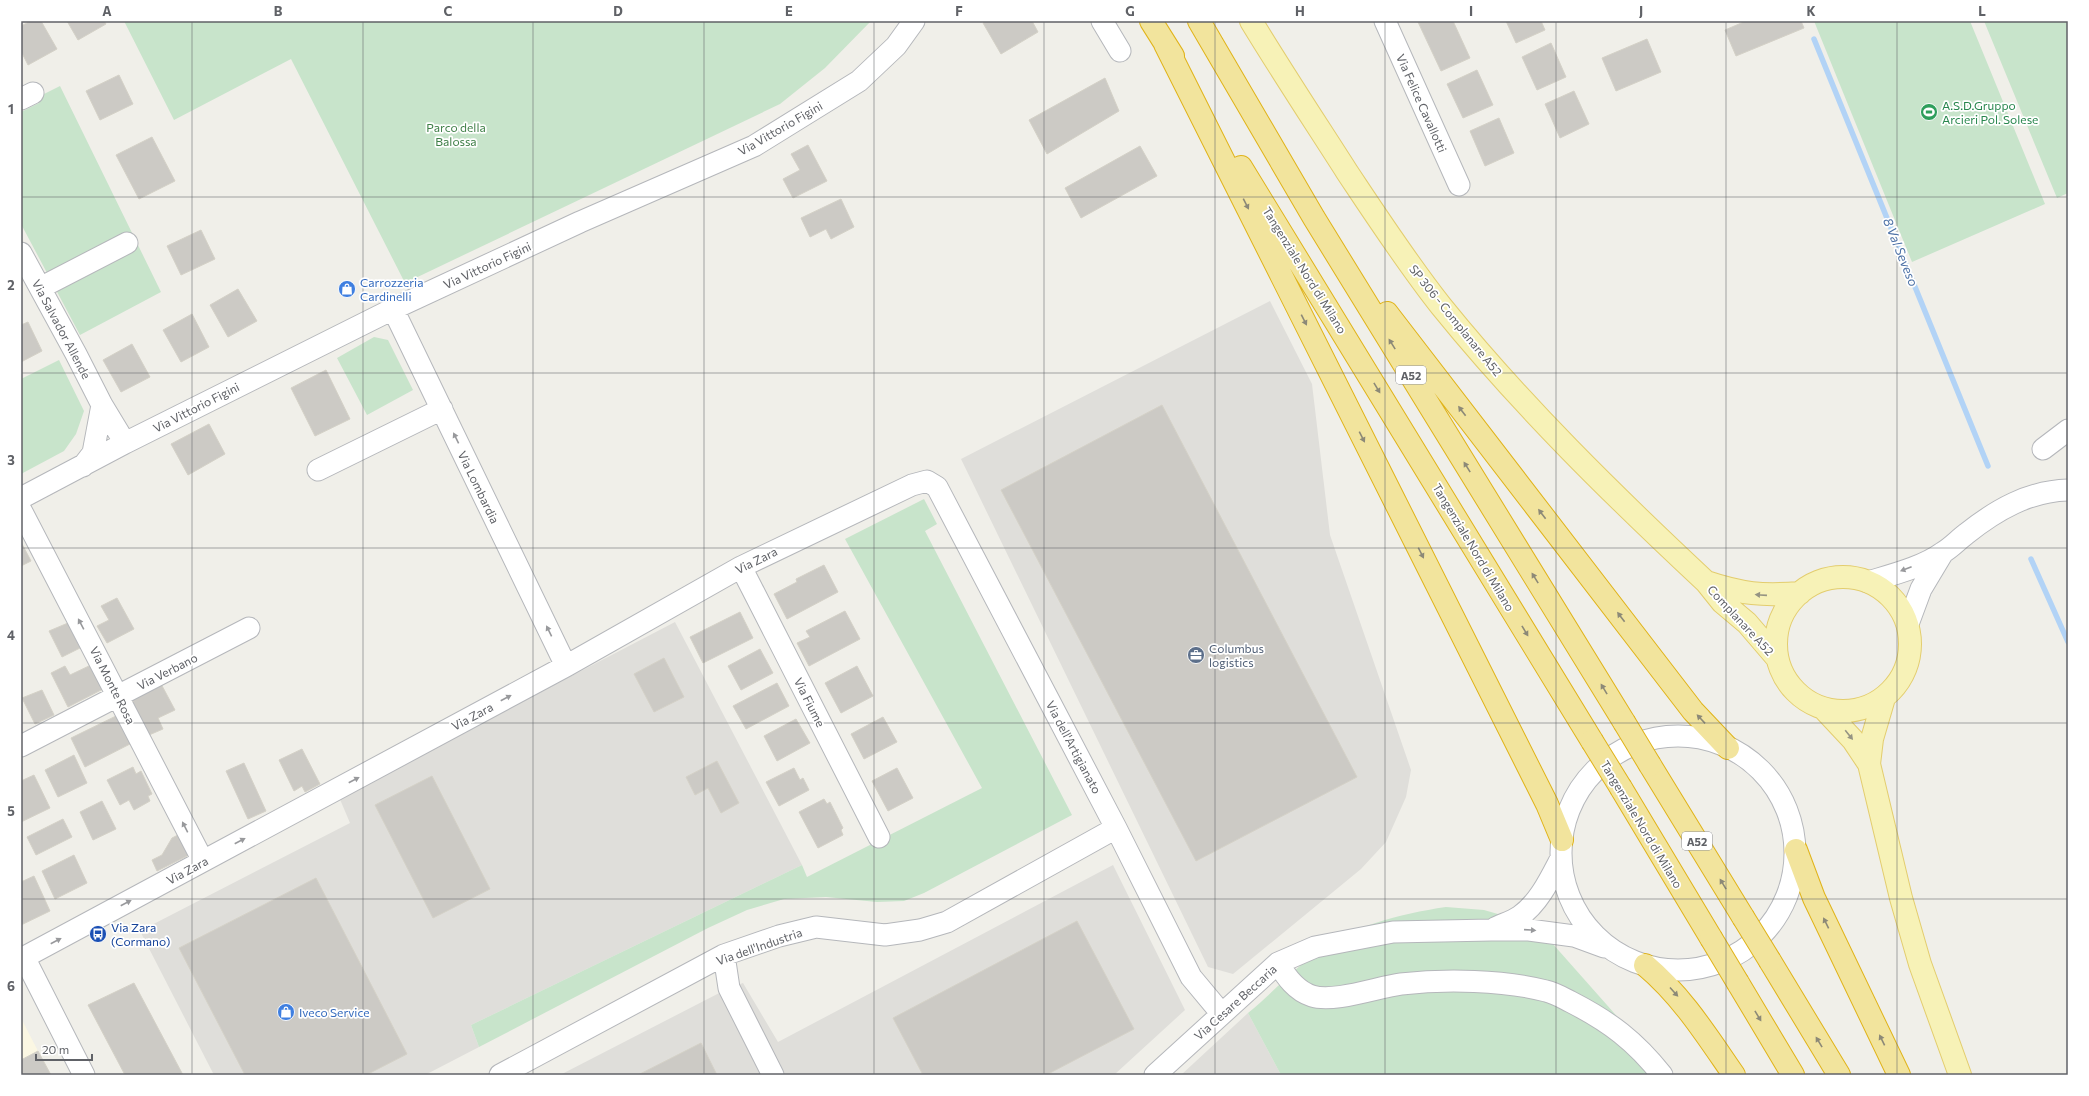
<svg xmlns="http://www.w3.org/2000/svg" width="2089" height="1096" viewBox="0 0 2089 1096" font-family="Commissioner,sans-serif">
<rect width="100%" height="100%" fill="#f0efe9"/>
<path fill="#fbf7e3" d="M21,1018L38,1051L51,1075H21Z"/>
<path fill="#dfdeda" d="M1270,301L1312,384L1330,535L1411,770L1406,797L1386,842L1361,869L1233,974L1208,967L961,459Z
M675,622L802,865L471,1025L479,1047L425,1075H214L140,931L350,823L339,797Z
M1113,865L1185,1010L1114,1075H560L729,988L743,983L778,1042Z
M1248,1013L1281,1075H1181Z"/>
<path fill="#c8e4cb" d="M124,21H871L825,68L780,104L405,283L291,59L174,120Z
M1814,21H1970L2045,204L1912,262Z
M1984,21H2068V193L2057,198Z
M60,86L161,292L80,335L21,224V112L39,103L42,95Z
M374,337L388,340L413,390L367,415L337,358Z
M59,360L84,411L76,434L64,451L21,474V379Z
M924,499L937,524L925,531L1072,815L924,893L904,901L877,902L826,897L784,899L747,910L708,928L479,1047L471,1025L802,865L807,877L982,788L845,539Z
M1446,907L1484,910L1522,921L1552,943L1669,1075H1281L1248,1013C1270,995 1290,973 1312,956C1350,926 1399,914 1446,907Z"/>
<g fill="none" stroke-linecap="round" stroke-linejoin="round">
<path stroke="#b2d3f6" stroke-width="5.5" d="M1814,39L1988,466
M2031,559L2068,642"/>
</g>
<path fill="#cccac5" stroke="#d4d1c7" d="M31,21H41L57,49L28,65L21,51V26Z
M67,21H104L106,24L78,40Z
M986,21H1032L1038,32L1001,54L983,23Z
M1453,21L1470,58L1441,71L1418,22Z
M1506,21H1541L1545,30L1516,43Z
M1746,21H1801L1804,28L1736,56L1725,30Z
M1647,39L1661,72L1616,91L1602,58Z
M1551,43L1566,77L1537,90L1522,57Z
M1477,70L1493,105L1463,118L1447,84Z
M119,75L133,104L100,120L86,91Z
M1105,78L1119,111L1047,154L1029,120Z
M1574,91L1589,124L1560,138L1545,104Z
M1499,118L1514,153L1485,166L1470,131Z
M152,137L175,181L139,199L116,155Z
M808,145L827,181L793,198L783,179L800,170L791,154Z
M1140,146L1157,176L1081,218L1065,188Z
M841,199L854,227L831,239L826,229L810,237L801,218Z
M201,230L215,259L181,275L167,246Z
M238,289L257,321L228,337L210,305Z
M192,314L209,347L181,362L163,330Z
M28,322L42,351L21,362V325Z
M132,344L150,377L121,392L103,360Z
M326,370L350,419L315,436L291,388Z
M1162,405L1357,777L1196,861L1001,490Z
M209,424L225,454L188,475L171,444Z
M21,542L31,561L21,566Z
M824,565L838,592L787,619L774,594L797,582L796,579Z
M117,598L134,629L107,643L97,626L109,620L101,606Z
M845,611L860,639L809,666L797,643L810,637L806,631Z
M740,612L753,638L703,663L690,637Z
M68,623L80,648L62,657L49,631Z
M760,649L773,673L741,690L728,666Z
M664,658L684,697L654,712L634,674Z
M91,665L103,689L68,707L51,673L65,666L70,675Z
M857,666L873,696L841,713L825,683Z
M160,682L175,710L158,718L163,729L149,735L130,697Z
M777,683L789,706L746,729L733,706Z
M42,690L54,715L35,724L22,698Z
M116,716L130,744L85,767L71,738Z
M883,717L897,742L864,759L851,734Z
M796,719L810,743L777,761L764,736Z
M302,749L320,784L305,792L302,786L294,791L279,760Z
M74,755L87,783L58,797L45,770Z
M717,761L739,803L721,813L708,788L695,795L686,777Z
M244,763L266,811L248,819L226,771Z
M133,767L136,774L141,771L152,794L148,796L150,801L134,810L129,800L120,805L107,780Z
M794,768L800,780L803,778L809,790L779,806L766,782Z
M897,768L913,798L888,811L872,781Z
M34,775L50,808L21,822V781Z
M432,776L490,889L433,918L375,805Z
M824,799L827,804L830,802L843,828L841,830L843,835L818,848L799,812Z
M102,801L116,829L93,840L80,812Z
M63,819L72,837L36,855L27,837Z
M180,834L191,854L157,871L152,860L162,855L172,838Z
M74,855L87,883L55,899L42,871Z
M34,876L50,911L21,925V882Z
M316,878L407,1054L366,1075H245L179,948Z
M1077,921L1134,1029L1046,1075H923L893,1018Z
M134,983L183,1075H125L88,1005Z
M701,1043L717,1075H638Z
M38,1051L51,1075H21V1060Z"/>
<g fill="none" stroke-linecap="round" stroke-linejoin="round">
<g stroke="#b5b7bb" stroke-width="23">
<path id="minor" d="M1102,21L1120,51
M1385,21L1459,185
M21,99L33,93
M21,253L76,354L102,405L125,443
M40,288L127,243
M393,309L566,666
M2043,449L2068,430
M83,466L93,453L102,405
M318,470L442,409
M21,498L125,443L393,309L580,222L754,146L859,81L896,46L914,21
M21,510L203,861
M741,567L879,837
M1868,582C1891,575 1923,567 1942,553C1951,548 1958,540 1966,534C1996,510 2029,491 2068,490
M1908,624L1921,589L1942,554
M1561 853a117 117 0 1 1 234 0a117 117 0 1 1-234 0Z
M21,746L249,628
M1495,928C1503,924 1513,921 1520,916C1539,903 1551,877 1561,858
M724,955L729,988L773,1075
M24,957L84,1075
M21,959L566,666L741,567L912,485L927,481L937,487L1116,828L1191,977L1221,1013
M1278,963C1286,977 1296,991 1312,996C1334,1003 1378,987 1401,984C1445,979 1504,980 1546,991C1555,993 1563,998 1571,1002C1610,1022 1635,1041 1662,1075
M500,1075L724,955L779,936L816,927L885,935L920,930L947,922L1116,828
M1155,1075L1278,963L1315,947L1393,932L1491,930H1529L1574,936L1604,947"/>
</g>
<g stroke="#e3cd6e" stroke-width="24">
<path id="major" d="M1251,21C1282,72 1315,122 1347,172C1377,217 1407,263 1441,306C1521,405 1613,495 1706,582L1722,602L1747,623L1777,658
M1776 644a67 67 0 1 1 134 0a67 67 0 1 1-134 0Z
M1706,582C1742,594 1762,596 1800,593
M1824,709L1853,740L1869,764L1901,898L1920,964L1960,1075
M1869,764L1872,739L1884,698"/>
</g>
<g stroke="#e0b319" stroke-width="24">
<path id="highway" d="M1151,21L1173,56
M1199,21L1314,218L1624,722
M1165,44L1547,804L1562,840
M1241,167L1592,741
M1387,313L1673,685L1693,711L1728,748
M1650,765L1743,917
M1621,788L1711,938
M1796,850L1814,898L1899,1075
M1770,961L1839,1075
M1645,965C1682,996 1707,1036 1734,1075
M1738,983L1793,1075"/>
</g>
<use href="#minor" stroke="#fff" stroke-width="21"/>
<use href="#major" stroke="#f7f2b7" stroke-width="22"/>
<use href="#highway" stroke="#f2e49d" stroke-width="22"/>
<g stroke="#e0b319" stroke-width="24" stroke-linecap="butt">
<path id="highway-bridge" d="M1624,722L1650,765
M1592,741L1621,788
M1743,917L1770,961
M1711,938L1738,983"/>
</g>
<use href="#highway-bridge" stroke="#f2e49d" stroke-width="22"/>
</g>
<defs><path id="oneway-solid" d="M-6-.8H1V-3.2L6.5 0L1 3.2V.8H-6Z"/></defs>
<g fill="#8c8977">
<use href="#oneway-solid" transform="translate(1246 204) rotate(63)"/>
<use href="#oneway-solid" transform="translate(1304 320) rotate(63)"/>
<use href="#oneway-solid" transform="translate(1392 344) rotate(-122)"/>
<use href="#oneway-solid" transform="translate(1377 388) rotate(59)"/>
<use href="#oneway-solid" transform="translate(1462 411) rotate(-127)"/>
<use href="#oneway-solid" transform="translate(1362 437) rotate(63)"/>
<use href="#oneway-solid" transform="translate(1467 467) rotate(-122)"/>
<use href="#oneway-solid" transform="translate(1542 514) rotate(-127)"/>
<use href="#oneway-solid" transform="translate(1421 553) rotate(63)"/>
<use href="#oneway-solid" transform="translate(1535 578) rotate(-122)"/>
<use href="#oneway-solid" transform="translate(1621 617) rotate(-127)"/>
<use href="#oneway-solid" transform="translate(1525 631) rotate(59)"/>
<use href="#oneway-solid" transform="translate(1604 689) rotate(-121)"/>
<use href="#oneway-solid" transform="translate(1701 719) rotate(-133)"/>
<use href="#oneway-solid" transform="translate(1723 884) rotate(-121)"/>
<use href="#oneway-solid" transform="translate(1826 923) rotate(-116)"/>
<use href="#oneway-solid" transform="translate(1674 992) rotate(48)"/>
<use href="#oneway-solid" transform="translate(1758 1016) rotate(59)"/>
<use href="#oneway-solid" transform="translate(1882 1040) rotate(-116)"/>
<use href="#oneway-solid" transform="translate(1819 1042) rotate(-121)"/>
</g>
<g fill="#98999c">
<use href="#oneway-solid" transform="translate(456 438) rotate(-116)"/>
<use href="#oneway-solid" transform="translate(1906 569) rotate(159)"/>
<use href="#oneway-solid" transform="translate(81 624) rotate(-118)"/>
<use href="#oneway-solid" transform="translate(549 631) rotate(-116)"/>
<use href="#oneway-solid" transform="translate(506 698) rotate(-28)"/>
<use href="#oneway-solid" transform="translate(354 780) rotate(-28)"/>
<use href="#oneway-solid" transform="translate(185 827) rotate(-117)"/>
<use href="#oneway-solid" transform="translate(240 841) rotate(-28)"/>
<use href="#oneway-solid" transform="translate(126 903) rotate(-28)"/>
<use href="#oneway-solid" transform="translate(1530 930) rotate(4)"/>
<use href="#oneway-solid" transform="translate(56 941) rotate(-28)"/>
</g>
<g fill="#959483">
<use href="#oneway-solid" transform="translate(1761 595) rotate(-176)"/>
<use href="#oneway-solid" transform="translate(1849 735) rotate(51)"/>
</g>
<path fill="none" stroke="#606267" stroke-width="1" stroke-opacity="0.55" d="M192,21V1075M363,21V1075M533,21V1075M704,21V1075M874,21V1075M1044,21V1075M1215,21V1075M1385,21V1075M1556,21V1075M1726,21V1075M1897,21V1075M21,197H2068M21,373H2068M21,548H2068M21,723H2068M21,899H2068"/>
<defs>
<g id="stadium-disc" transform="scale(0.9)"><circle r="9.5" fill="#2e9e5b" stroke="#fff"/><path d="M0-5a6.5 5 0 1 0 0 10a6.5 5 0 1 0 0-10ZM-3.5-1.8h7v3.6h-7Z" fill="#fff"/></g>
<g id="shop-disc" transform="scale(0.9)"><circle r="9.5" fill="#3f7fe0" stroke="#fff"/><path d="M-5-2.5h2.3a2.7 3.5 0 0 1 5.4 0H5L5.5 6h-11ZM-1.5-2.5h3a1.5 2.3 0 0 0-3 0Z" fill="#fff"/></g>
<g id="office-disc" transform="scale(0.9)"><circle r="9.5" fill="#5c6f8a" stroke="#fff"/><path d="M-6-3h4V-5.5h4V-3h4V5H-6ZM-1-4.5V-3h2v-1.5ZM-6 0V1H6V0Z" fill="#fff"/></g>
<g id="bus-disc" transform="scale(0.9)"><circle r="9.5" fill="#1a4fb4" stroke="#fff"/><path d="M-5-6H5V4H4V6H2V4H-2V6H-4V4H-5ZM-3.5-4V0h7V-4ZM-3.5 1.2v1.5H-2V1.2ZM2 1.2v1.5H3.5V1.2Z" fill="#fff"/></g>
</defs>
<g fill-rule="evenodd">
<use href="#stadium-disc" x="1929" y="112"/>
<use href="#shop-disc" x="347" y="289"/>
<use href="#office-disc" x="1196" y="655"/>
<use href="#bus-disc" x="98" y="934"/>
<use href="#shop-disc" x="286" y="1012"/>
</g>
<g text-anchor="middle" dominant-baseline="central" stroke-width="3.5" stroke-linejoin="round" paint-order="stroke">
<g fill="#fff" stroke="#909195" stroke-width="1">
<rect x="1396" y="366" width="30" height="18" rx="3"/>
<rect x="1682" y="832" width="30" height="18" rx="3"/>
</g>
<g font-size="11" font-weight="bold" fill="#606267">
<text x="1411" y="375">A52</text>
<text x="1697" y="841">A52</text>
</g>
<g font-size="12" fill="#606267" stroke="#fff">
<text transform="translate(1422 103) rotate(66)">Via Felice Cavallotti</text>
<text transform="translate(780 128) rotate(-30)">Via Vittorio Figini</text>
<text transform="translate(487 265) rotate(-25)">Via Vittorio Figini</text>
<text transform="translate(1305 270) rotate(58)">Tangenziale Nord di Milano</text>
<text transform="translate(1456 320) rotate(51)">SP 306 - Complanare A52</text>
<text transform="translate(62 329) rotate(62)">Via Salvador Allende</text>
<text transform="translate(196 407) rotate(-27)">Via Vittorio Figini</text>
<text transform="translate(479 487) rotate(64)">Via Lombardia</text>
<text transform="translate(1474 547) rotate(59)">Tangenziale Nord di Milano</text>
<text transform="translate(756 560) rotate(-26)">Via Zara</text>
<text transform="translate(1741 620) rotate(47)">Complanare A52</text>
<text transform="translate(167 671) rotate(-27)">Via Verbano</text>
<text transform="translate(113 685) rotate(63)">Via Monte Rosa</text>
<text transform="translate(810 702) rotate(63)">Via Fiume</text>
<text transform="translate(472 716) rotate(-28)">Via Zara</text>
<text transform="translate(1074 747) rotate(62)">Via dell'Artigianato</text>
<text transform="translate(1642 824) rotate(59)">Tangenziale Nord di Milano</text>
<text transform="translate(187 870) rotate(-28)">Via Zara</text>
<text transform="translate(759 946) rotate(-19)">Via dell'Industria</text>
<text transform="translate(1235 1002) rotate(-42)">Via Cesare Beccaria</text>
</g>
<g font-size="12" fill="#27864d" stroke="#fff" text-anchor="start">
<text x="1942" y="105">A.S.D.Gruppo<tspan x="1942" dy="14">Arcieri Pol. Solese</tspan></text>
</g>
<g font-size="12" fill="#3f7f47" stroke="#fff">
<text x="456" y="127">Parco della<tspan x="456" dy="14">Balossa</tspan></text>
</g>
<g font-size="12" fill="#366cbe" stroke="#fff" text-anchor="start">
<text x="360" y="282">Carrozzeria<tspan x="360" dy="14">Cardinelli</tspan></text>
<text x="299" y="1012">Iveco Service</text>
</g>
<g font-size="12" fill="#4e5e75" stroke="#fff" text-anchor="start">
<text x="1209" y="648">Columbus<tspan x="1209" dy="14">logistics</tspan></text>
</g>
<g font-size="12" fill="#164399" stroke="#fff" text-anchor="start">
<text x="111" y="927">Via Zara<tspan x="111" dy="14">(Cormano)</tspan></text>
</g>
<g font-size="13" font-style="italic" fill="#4f73a7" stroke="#fff">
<text transform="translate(1901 252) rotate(68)">8 Val Seveso</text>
</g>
</g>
<rect width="2089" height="1096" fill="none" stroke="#ffffff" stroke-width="44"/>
<path d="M36 1054v6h56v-6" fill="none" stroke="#606267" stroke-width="2"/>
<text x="42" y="1054" font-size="12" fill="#606267" stroke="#ffffff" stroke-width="3" paint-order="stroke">20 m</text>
<rect x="22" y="22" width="2045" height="1052" fill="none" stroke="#606267" stroke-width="1.5"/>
<g font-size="13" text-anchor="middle" font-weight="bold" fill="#606267">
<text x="107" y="16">A</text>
<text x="278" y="16">B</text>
<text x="448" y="16">C</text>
<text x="618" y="16">D</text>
<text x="789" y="16">E</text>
<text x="959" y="16">F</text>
<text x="1130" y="16">G</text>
<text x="1300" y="16">H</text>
<text x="1471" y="16">I</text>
<text x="1641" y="16">J</text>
<text x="1811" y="16">K</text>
<text x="1982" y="16">L</text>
<text x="11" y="114">1</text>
<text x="11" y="290">2</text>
<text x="11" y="465">3</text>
<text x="11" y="640">4</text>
<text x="11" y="816">5</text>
<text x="11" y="991">6</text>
</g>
</svg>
